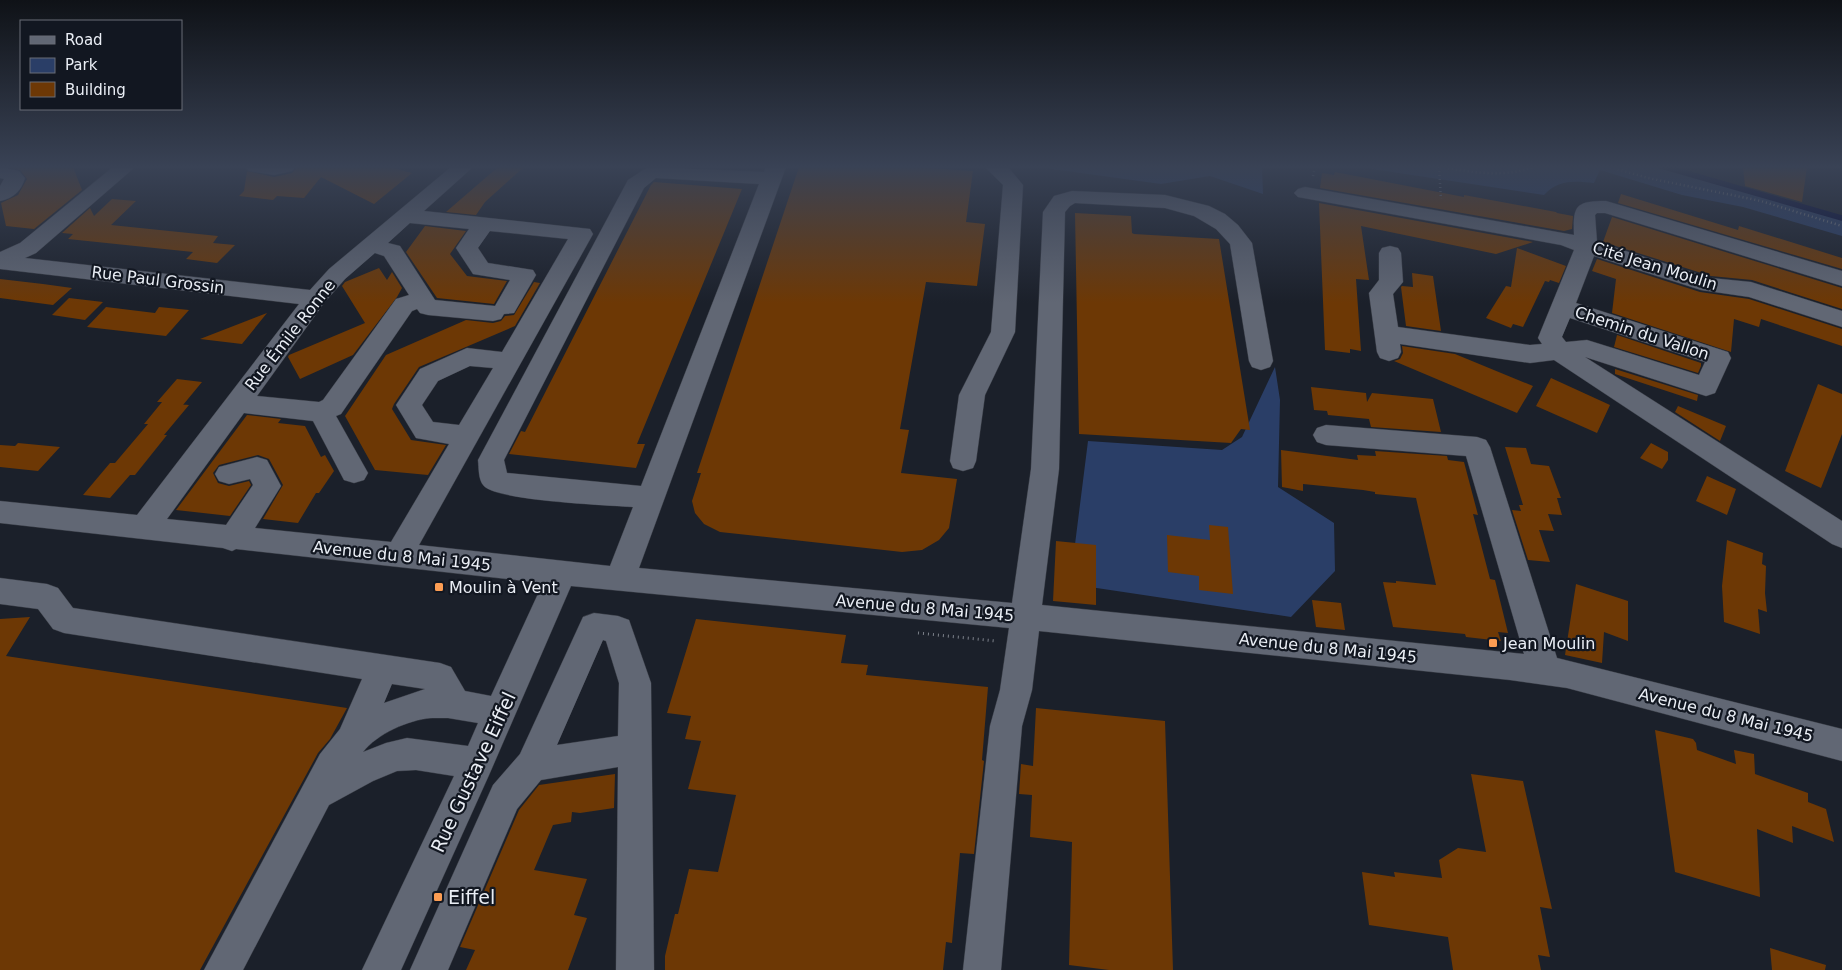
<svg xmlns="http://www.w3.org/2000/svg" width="1842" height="970" viewBox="0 0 1842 970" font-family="'DejaVu Sans',sans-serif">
<rect width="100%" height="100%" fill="#1b202a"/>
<path fill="#2a3e67" d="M1037,167H1262L1263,194L1210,176L1161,184Z
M1359,167H1654L1842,216V236L1743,207L1682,195L1600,170L1594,183C1575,181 1558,179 1544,195Z
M1275,367L1280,400L1278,487L1334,523L1335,571L1291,617L1070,584L1088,441L1222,450L1242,437Z"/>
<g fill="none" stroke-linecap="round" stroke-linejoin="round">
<path stroke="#000737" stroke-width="5.5" d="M1665,167L1842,218"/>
</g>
<path fill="#6d3805" d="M8,167H73L82,190L34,229L6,226L1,203L18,195L27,179L20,170Z
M297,167H390L412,173L374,204L321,177L304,198L277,196L273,200L239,196L244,191L247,171L274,177L292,173Z
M498,167H524L485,202L476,215L446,212Z
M799,167H914L973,171L966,222L985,224L977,286L926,282L900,429L909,430L901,473L957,479L949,528L939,540L922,550L902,552L720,532L704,524L695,513L692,501L701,473H697Z
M1743,167H1807L1802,202L1745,186Z
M1335,172L1464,197V195L1556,212L1557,213L1573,216L1572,229L1564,231L1320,188L1322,173L1334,175Z
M654,182L742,189L637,444H645L636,468L509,454L521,431L525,432L651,185Z
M1621,194L1738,230L1739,226L1842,258V269L1618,203Z
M112,199L136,201L111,225L218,236L213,243L235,245L217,263L186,259L193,252L68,239L73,234L62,233L90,208L94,216Z
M1319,203L1533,242L1496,254L1361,226L1369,280L1356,279L1361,351L1350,349V353L1325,350Z
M1075,213L1131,216L1132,233L1134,234L1219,239L1250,430L1241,429L1231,443L1079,434Z
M1612,217L1842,288V309L1752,280L1711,276L1603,242Z
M425,226L466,231L450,254L467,276L507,281L494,304L437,298L406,252Z
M1517,248L1566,266L1559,283L1550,280L1549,282L1545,281L1523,327L1513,324L1511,328L1486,318L1506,286L1511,287Z
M1597,259L1700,292L1749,299L1842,329V346L1761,319L1759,327L1734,319L1731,352L1612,313L1616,279L1592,271Z
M379,268L387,280L392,272L402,288L397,297L353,355L300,379L288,357L289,355L365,323L342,286L345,282Z
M1412,273L1433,276L1441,331L1406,326L1401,287L1402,286L1413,287Z
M0,279L43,284L72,288L53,305L0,298Z
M534,282L540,283L515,326L419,367L394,404L392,409L411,440L446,445L428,475L375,470L345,416L386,355L466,320L493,323L501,321L505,316L514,315Z
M69,298L103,302L85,320L52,315Z
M106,307L155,313L159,307L189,310L166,336L87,327Z
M267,313L242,344L200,339Z
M1617,335L1701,363V366L1698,373L1614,347Z
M1402,346L1455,354L1533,386L1517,413L1394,361L1400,359L1403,353Z
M1615,369L1698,395L1697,401L1615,374Z
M1551,378L1610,405L1597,433L1536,406Z
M177,379L202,382L183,405L165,403L189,405L164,435H167L135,475H130L110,498L83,495L110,463H115L148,424H144L162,402H157Z
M1818,384L1842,394V434L1821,488L1785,471Z
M1311,387L1366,393L1367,402L1372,393L1433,399L1441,432L1371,427L1369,419L1328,415L1327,411L1314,410Z
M1678,406L1726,426L1720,441L1675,412Z
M247,415L281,419L278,423L305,426L321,457L325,455L334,471L319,493H316L298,523L263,519L283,485L269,459L258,455L219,465L213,473L218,483L229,486L249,481L251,485L230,516L176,510Z
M18,443L60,447L38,471L0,467V445L15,446Z
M1651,443L1668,452V460L1662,469L1640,458Z
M1505,447L1526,448L1531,464L1549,466L1561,498H1557L1562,515L1548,514L1554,531L1539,530L1550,562L1528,560L1512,510L1521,511L1519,505H1523Z
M1281,450L1358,460L1357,455L1376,456L1375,451L1447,456L1448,460L1464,462L1478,515L1473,514L1490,579L1495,580L1508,633L1498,632L1501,641L1466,637L1465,634L1393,627L1383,582L1396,583V581L1436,585L1416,498L1375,494V492L1363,490L1303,484V491L1282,487Z
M1707,476L1736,489L1727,515L1696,501Z
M1209,525L1228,527L1233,594L1199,590V576L1168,572L1167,535L1210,540Z
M1727,540L1763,553L1762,564L1766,566L1765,593L1767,612L1758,609L1760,634L1724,622L1722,586Z
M1056,541L1096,545V605L1053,601Z
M1576,584L1628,601V641L1604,632L1602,663L1565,655Z
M1312,600L1341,603L1345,630L1316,627Z
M30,617L6,656L347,708L330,739L318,753L200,970H0V619Z
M696,619L846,635L841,663L868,665L866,675L988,687L982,760L984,761L974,854L960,853L952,943L946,942L943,970H665V956L675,914H678L689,869L718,872L736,795L688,789L701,741L685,739L691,716L667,713Z
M1036,708L1165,721L1173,970H1109L1069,965L1072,842L1030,837L1032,795L1019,794L1021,764L1033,766Z
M1655,730L1693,739L1696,743L1697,750L1736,764L1734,750L1754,754L1755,774L1808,793V802L1826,809L1834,842L1792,826L1793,843L1757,829L1760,897L1675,872Z
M615,774L614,808L580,813L572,812L571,822L553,825L534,870L587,879L574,915L587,918L568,970H466L475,950L460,947L519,810L539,785Z
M1471,774L1523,781L1552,909L1540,907L1550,957L1538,955L1541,970H1453L1448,937L1369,925L1362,872L1395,877L1394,872L1442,878L1439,860L1458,848L1486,852Z
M1770,948L1826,965L1825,970H1772Z"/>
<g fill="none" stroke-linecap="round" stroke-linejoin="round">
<g stroke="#383c45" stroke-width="1">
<path id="minor" d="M0,167L19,171L25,178C21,191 14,198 0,201V186L4,179L0,178Z
M113,167H135L36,253L25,258L310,290L329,269L451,167H473L424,211L590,229L593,234L419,545L610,566L633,507C607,505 499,501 484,486C478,480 479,468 478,460L628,180L648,167L764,172L766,167H786L639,568L1012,603L1031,469L1043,212L1054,196L1072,191L1165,195L1209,206L1225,214L1238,225L1252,243L1273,361L1270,367L1261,370L1252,367L1249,361L1230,244L1216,229L1194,216L1165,208L1075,203L1070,206L1065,212L1059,469L1042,605L1524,654L1466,456L1326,445L1317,442L1313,435L1317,428L1326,425L1477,437L1486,440L1490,447L1557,658L1842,729V761L1567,688L1510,680L1039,631L1032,690L1022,726L1001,970H963L990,726L1000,690L1009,628L571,586L489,775L401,970H362L454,776L416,770L397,771L373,781L329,805L243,970H204L320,754L340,729L362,679L64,633L53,629L38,609L0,604V578L47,584L58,588L73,608L440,663L451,667L465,691L491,696L543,583L236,549L232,551L223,548L0,523V501L137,515L299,304L0,269V252L20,243ZM656,178L759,184L641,486L507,473L504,460L644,188ZM410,223L469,229L456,248L473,274L510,280L495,306L435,300L400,246L388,243ZM490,231L568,239L502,352L467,348L420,369L396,405L416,438L449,444L391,542L255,528L281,486L267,460L257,457L219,467L215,474L219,481L229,484L250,479L253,485L226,525L167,519L244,413L313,421L344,480L354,483L364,480L368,473L336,416L341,414L412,311L417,309L420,313L428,315L493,321L501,319L504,314L514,313L536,275L533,270L488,263L478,248ZM375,253L384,256L409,295L396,299L323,400L319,402L257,396L324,303L345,279ZM470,366L493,368L459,425L433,422L422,405L438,381ZM392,684L425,689L384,703ZM431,718H448L478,723L468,746L407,738L386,743L363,752C377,734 408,720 431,718Z
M246,167H295L292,171L274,175L249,171Z
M985,167H1008L1023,185L1015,332L985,395L976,461L973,468L963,471L953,468L950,461L959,395L991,332L1003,185Z
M1305,187L1574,235C1573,206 1575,201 1606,201L1842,271V286L1605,213H1597L1595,215L1597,242L1711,278L1751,282L1842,311V327L1749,297L1701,290L1594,256L1576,303L1728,352L1731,358L1715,393L1706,396L1585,357L1842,521V548L1832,544L1554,360L1530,363L1400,344L1401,352L1398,358L1389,361L1380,358L1377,352L1369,293L1379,280V253L1382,248L1390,246L1398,248L1401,253L1403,282L1393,294L1398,327L1530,345L1542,344L1538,338L1574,250L1561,245L1298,197L1294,193L1298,189ZM1570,318L1705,362L1699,375L1587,340L1566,342L1562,337Z
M594,613L618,616L629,620L651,683L654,970H616L618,767L541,780L517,809L448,970H410L493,785L520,754L583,617ZM603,640L606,641L619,683L618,736L557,745Z"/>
</g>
<path stroke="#7d828b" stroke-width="2.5" stroke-dasharray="1 3" stroke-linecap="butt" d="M1439,167L1441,199
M1440,167C1472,172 1502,178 1534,167
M1610,167L1648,178L1761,201L1842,226
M1313,176L1315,167"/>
<path stroke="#7d828b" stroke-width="3" stroke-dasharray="1 4" stroke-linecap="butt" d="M918,633L996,641"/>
<use href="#minor" fill="#616774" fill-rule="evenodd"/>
</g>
<linearGradient id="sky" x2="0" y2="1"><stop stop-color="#0f1217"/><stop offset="0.55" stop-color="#394255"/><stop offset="1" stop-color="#394255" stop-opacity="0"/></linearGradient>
<rect width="1842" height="303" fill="url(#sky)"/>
<g fill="#fc9d53" stroke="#121721" stroke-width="2">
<rect x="434" y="582" width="10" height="10" rx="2.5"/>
<rect x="1488" y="638" width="10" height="10" rx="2.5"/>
<rect x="433" y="892" width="10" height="10" rx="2.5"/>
</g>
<g text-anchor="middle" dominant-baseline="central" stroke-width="4.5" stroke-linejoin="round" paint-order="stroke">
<g font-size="16" fill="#eaeef5" stroke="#121721">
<text transform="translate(1655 266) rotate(17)">Cité Jean Moulin</text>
<text transform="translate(158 280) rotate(7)">Rue Paul Grossin</text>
<text transform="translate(1642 333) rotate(18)">Chemin du Vallon</text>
<text transform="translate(290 335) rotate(-52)">Rue Émile Ronne</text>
<text transform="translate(402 556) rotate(6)">Avenue du 8 Mai 1945</text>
<text transform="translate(925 608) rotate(5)">Avenue du 8 Mai 1945</text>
<text transform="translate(1328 648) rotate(6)">Avenue du 8 Mai 1945</text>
<text transform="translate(1726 715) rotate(14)">Avenue du 8 Mai 1945</text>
</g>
<g font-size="16" fill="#eaeef5" stroke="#121721" text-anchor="start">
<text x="449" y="587">Moulin à Vent</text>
<text x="1503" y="643">Jean Moulin</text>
</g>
<g font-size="19" fill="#eaeef5" stroke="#121721">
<text transform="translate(473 772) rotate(-65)">Rue Gustave Eiffel</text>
</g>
<g font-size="19" fill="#eaeef5" stroke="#121721" text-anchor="start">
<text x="448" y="897">Eiffel</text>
</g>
</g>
<rect x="20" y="20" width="162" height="90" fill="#121721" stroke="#686d76"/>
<rect x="30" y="36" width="25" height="8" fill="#616774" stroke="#686d76"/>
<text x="65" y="45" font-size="15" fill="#eaeef5">Road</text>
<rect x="30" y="58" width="25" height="15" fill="#2a3e67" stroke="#686d76"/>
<text x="65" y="70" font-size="15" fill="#eaeef5">Park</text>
<rect x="30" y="82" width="25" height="15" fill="#6d3805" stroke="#686d76"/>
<text x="65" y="95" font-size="15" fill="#eaeef5">Building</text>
</svg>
